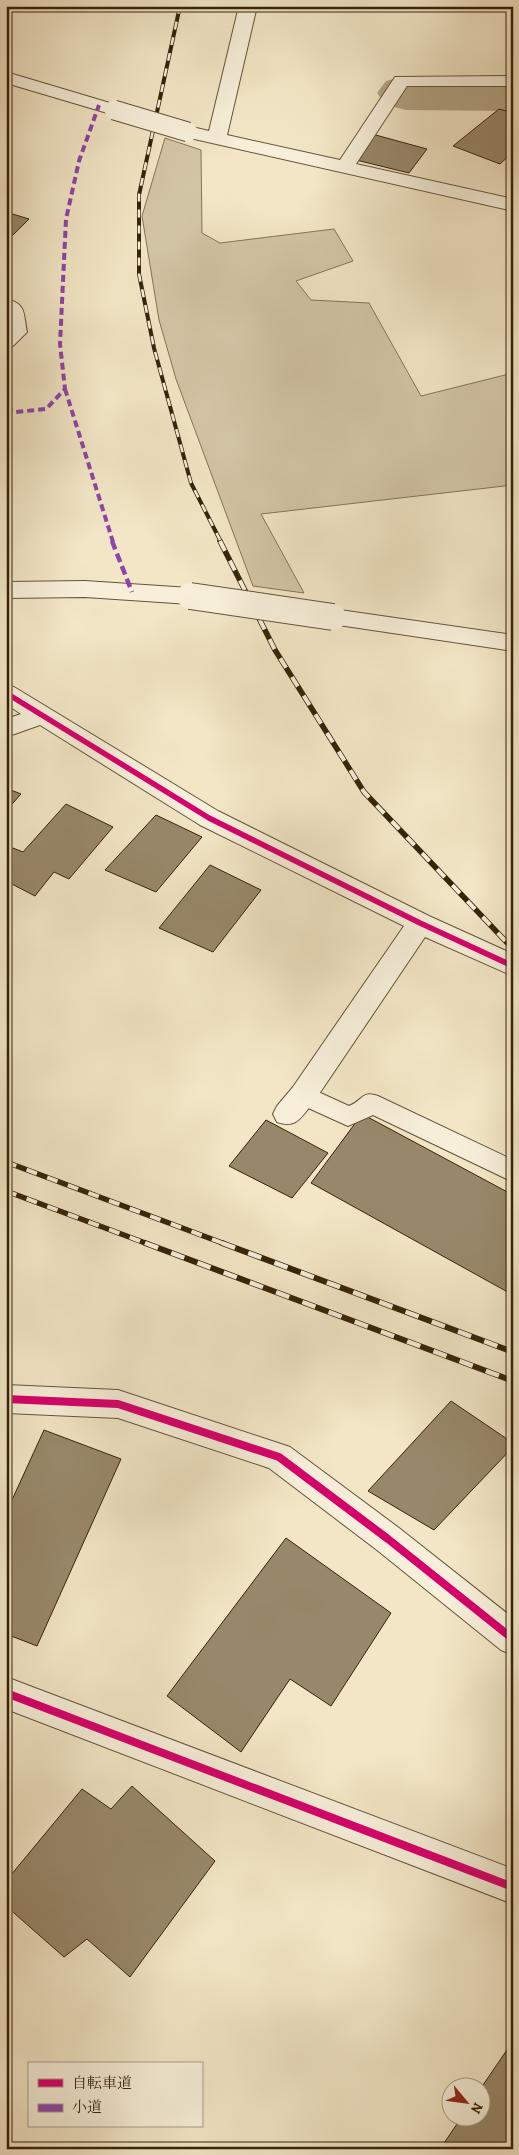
<svg xmlns="http://www.w3.org/2000/svg" width="519" height="2155" viewBox="0 0 519 2155" font-family="Alegreya,'Noto Serif JP',serif">
<rect width="100%" height="100%" fill="#f2e6c6"/>
<filter id="stains"><feTurbulence type="fractalNoise" baseFrequency=".004" numOctaves="4"/><feColorMatrix values="0 0 0 0 .2 0 0 0 0 .09 0 0 0 0 .02 0 0 0 .5 -.17"/></filter>
<radialGradient id="worn" r=".72"><stop offset=".6" stop-color="#630" stop-opacity="0"/><stop offset="1" stop-color="#630" stop-opacity=".3"/></radialGradient>
<path fill="#d2c5a6" stroke="#847457" d="M165,138L201,150L202,233L220,243L334,229L353,261L296,281L311,300L369,303L421,396L513,373V485L261,514L304,593L253,586L176,379L159,320L142,216Z"/>
<g fill="none" stroke-linecap="round" stroke-linejoin="round">
<path fill="#b2a485" fill-rule="evenodd" d="M406,76L513,77V111L406,110L386,105L377,93L386,81Z"/>
</g>
<path fill="#98886b" stroke="#362308" d="M499,109L513,113V152L500,164L453,146Z
M372,134L427,149L409,173L352,159Z
M6,212L29,219L6,242Z
M6,788L21,794L6,811Z
M66,804L113,827L69,879L54,872L35,896L6,881V856L13,848L23,852Z
M156,815L202,837L156,892L105,870Z
M210,865L261,890L213,952L159,928Z
M362,1114L513,1195V1295L311,1183Z
M266,1120L328,1153L292,1198L229,1166Z
M451,1401L513,1443V1447L434,1530L368,1491Z
M44,1430L121,1459L37,1646L6,1634V1513Z
M286,1538L391,1613L331,1706L290,1679L241,1752L167,1696Z
M132,1786L215,1861L130,1977L87,1939L64,1957L6,1906V1881L82,1789L111,1809Z
M513,2041V2149H440L461,2118H482L481,2088Z"/>
<g fill="none" stroke-linecap="round" stroke-linejoin="round">
<g stroke="#655438" stroke-width="2">
<path id="service" d="M303,1085L349,1106C363,1101 361,1090 378,1096L513,1160V1182L373,1115L348,1126L295,1102L291,1095L295,1088Z"/>
</g>
<g stroke="#655438" stroke-width="2">
<path id="minor" d="M239,6H257L227,135L340,160L395,77L513,76V86H407L356,164L513,199V211L181,136L179,132L181,128L188,126L209,131Z
M6,72L120,106L123,110L120,114L114,115L6,83Z
M6,299C27,304 23,313 27,332L13,346L6,348Z
M85,581L190,588L198,591L201,596L198,601L190,604L85,597L6,598V582Z
M333,609L513,635V651L325,623L321,617L325,611Z
M6,685L14,687L218,811L429,916L513,954V976L425,937L313,1103C301,1117 297,1129 277,1122L273,1114L277,1106L293,1087L404,926L200,825L40,725L6,737V719L21,714L6,704Z
M6,1385L118,1390L290,1447L399,1528L513,1618V1655L501,1650L377,1550L269,1468L118,1418L6,1413Z
M6,1677L513,1869V1904L6,1709Z"/>
</g>
<use href="#service" fill="#f7efda" fill-rule="evenodd"/>
<use href="#minor" fill="#f7efda" fill-rule="evenodd"/>
<g stroke="#362308" stroke-width="4">
<path id="rail-far2" d="M180,6L139,195V274L154,348L191,483L221,542"/>
</g>
<g stroke="#362308" stroke-width="5.5">
<path id="rail-far1" d="M220,541L275,650L364,792L513,949
M6,1162L225,1244
M6,1191L148,1244"/>
</g>
<g stroke="#362308" stroke-width="6">
<path id="rail" d="M145,1243L513,1381
M222,1243L513,1352"/>
</g>
<use href="#rail-far2" stroke="#f7efda" stroke-width="2.5" stroke-dasharray="8" stroke-linecap="butt"/>
<use href="#rail-far1" stroke="#f7efda" stroke-width="4" stroke-dasharray="11" stroke-linecap="butt"/>
<use href="#rail" stroke="#f7efda" stroke-width="4.5" stroke-dasharray="14" stroke-linecap="butt"/>
<g stroke="#655438" stroke-width="21" stroke-linecap="butt">
<path id="minor-bridge-far1" d="M114,110L188,132"/>
</g>
<g stroke="#655438" stroke-width="28" stroke-linecap="butt">
<path id="minor-bridge" d="M190,596L333,617"/>
</g>
<use href="#minor-bridge-far1" stroke="#f7efda" stroke-width="19"/>
<use href="#minor-bridge" stroke="#f7efda" stroke-width="26"/>
<path stroke="#8e44ad" stroke-width="4" stroke-dasharray="7 4" stroke-linecap="butt" d="M65,389L113,542
M6,408L16,412L46,409L65,389L60,344L66,219L79,161L99,105"/>
<path stroke="#8e44ad" stroke-width="4.5" stroke-dasharray="9 4.5" stroke-linecap="butt" d="M112,541L132,592"/>
<g stroke="#f7efda" stroke-width="9">
<path id="cycleway-far1" d="M6,693L209,818L420,923L513,966"/>
</g>
<g stroke="#f7efda" stroke-width="11">
<path id="cycleway" d="M6,1399L118,1404L279,1457L388,1539L513,1639
M6,1693L513,1887"/>
</g>
<use href="#cycleway-far1" stroke="#d6006c" stroke-width="5.5"/>
<use href="#cycleway" stroke="#d6006c" stroke-width="8"/>
</g>
<rect width="519" height="2155" fill="none" stroke="#f2e6c6" stroke-width="25"/>
<rect x="8" y="8" width="504" height="2140" fill="none" stroke="#362308" stroke-width="2.5"/>
<rect x="12" y="12" width="494" height="2130" fill="none" stroke="#362308"/>
<rect x="28" y="2062" width="175" height="65" fill="#f7efda" stroke="#aa9d86"/>
<rect x="38" y="2079" width="25" height="8" fill="#d6006c" stroke="#aa9d86"/>
<text x="72" y="2088" font-size="15" fill="#362308">自転車道</text>
<rect x="38" y="2104" width="25" height="8" fill="#8e44ad" stroke="#aa9d86"/>
<text x="72" y="2112" font-size="15" fill="#362308">小道</text>
<g transform="translate(466 2102) rotate(119)"><circle r="24" fill="#f7efda" stroke="#aa9d86"/>
<path d="M0-4L9 19L0 12L-9 19Z" fill="#8f2418"/>
<text y="-8" font-size="14" font-weight="bold" text-anchor="middle" fill="#362308">N</text>
</g>
<rect width="100%" height="100%" filter="url(#stains)"/>
<rect width="100%" height="100%" fill="url(#worn)"/>
</svg>
